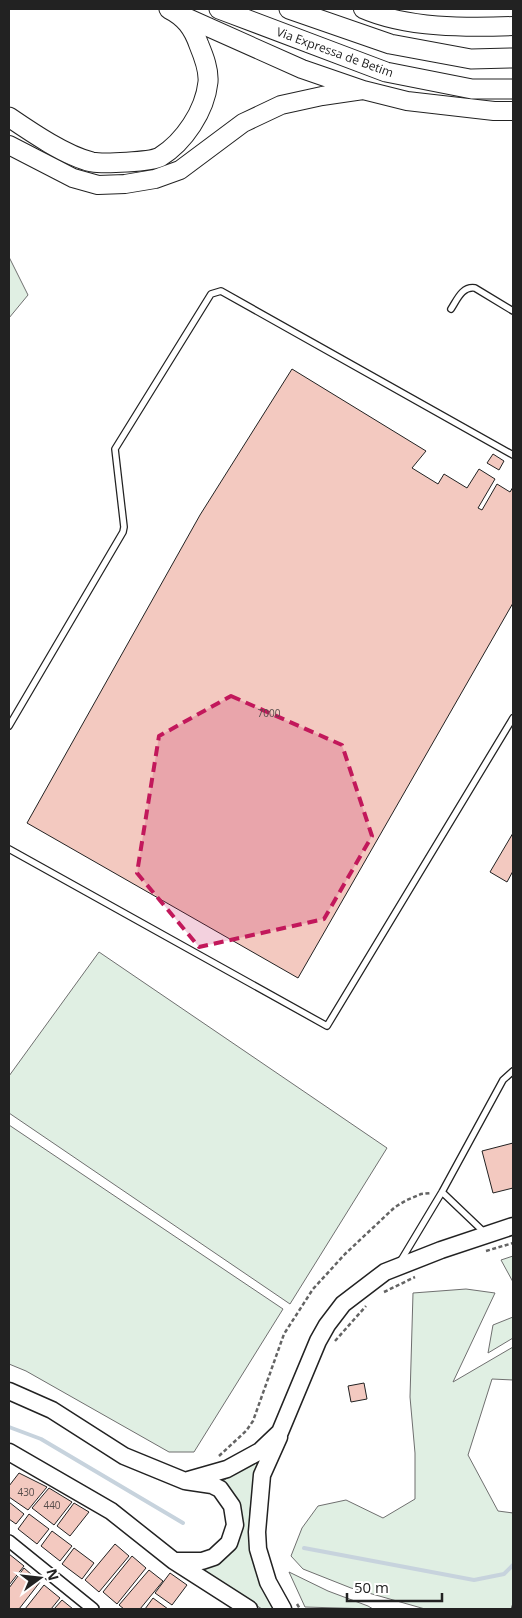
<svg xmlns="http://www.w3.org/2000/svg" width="522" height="1618" viewBox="0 0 522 1618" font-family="'Open Sans',sans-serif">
<rect width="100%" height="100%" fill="#fff"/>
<path fill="#e0efe3" stroke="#6f6f6f" d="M9,257L28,295L9,318Z
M99,952L387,1148L290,1304L9,1113V1076Z
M9,1125L283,1309L194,1452H169L26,1371L9,1364Z
M513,1256V1282L501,1260Z
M466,1289L495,1293L453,1382L513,1347V1380L492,1379L468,1455L498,1511L513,1513V1603L511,1609H425L351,1588L303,1569L291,1556L302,1528L318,1506L346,1500L383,1518L415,1499V1453L410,1397L413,1293Z
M513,1317V1338L488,1353L493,1325Z
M267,1451C263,1463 257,1476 254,1488C243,1529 252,1574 275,1609H262L200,1570L232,1549L220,1483Z
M289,1572L328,1591L368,1606L373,1609L305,1607Z"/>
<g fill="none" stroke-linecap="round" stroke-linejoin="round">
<path stroke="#c7d3dd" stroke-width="4" d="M9,1427L41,1439L183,1523
M304,1548L474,1580L504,1574L513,1565"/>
</g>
<path fill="#f3c9c0" stroke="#222" d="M292,369L426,451L412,468L438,484L444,474L467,488L479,469L495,479L478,508L482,510L497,484L510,492L513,487V603L298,978L27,823L200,515Z
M493,454L504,461L499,470L487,463Z
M513,833V871L507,882L490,872Z
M513,1143V1188L493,1193L482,1151Z
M364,1383L367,1399L351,1402L348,1386Z
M19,1473L47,1487L28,1510L9,1497V1486Z
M49,1488L72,1502L54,1525L32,1508Z
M9,1502L24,1514L16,1524L9,1519Z
M74,1503L89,1512L70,1536L57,1526Z
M29,1514L49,1529L37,1544L18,1529Z
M52,1531L72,1546L60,1561L41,1546Z
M115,1544L129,1556L99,1592L85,1580Z
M74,1548L94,1563L82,1579L62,1564Z
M9,1554L24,1566L9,1585Z
M132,1556L146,1568L117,1604L103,1592Z
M24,1568L40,1582L19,1609H9V1588Z
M149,1570L163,1581L140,1609H124L119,1605Z
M170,1573L187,1585L172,1605L155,1593Z
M44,1585L60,1598L51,1609H25Z
M153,1598L168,1609H145Z
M62,1600L73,1609H54Z"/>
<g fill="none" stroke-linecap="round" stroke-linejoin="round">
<g stroke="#222" stroke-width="8">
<path id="service" d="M451,309C457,300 462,286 475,288L513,311
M9,726L123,532L124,527L115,449L211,294L221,291L513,455
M9,849L327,1026L513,718
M442,1192L486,1234
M400,1262L442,1192L503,1080L513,1071"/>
</g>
<g stroke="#222" stroke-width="14">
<path id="minor" d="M9,1541L93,1609"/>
</g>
<g stroke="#222" stroke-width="19">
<path id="secondary" d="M9,1391L52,1410L124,1456L185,1481L212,1485L220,1489L232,1506L235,1525L229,1543L214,1557L202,1561H174
M279,1437L262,1475L257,1532L258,1549L268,1582L283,1609
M9,1452L111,1511L174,1561L249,1609
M185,1481L227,1469L260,1451L280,1432L318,1341L327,1325L343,1304L385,1272L441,1250L513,1226"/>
</g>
<g stroke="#222" stroke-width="20">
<path id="primary" d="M363,9C406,28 467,28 513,26
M181,15L302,69L363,90L407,101L494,111H513
M9,145L73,178L98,185L125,184L155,179L180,170L243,123L281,105L322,96L363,90"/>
</g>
<g stroke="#222" stroke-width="21">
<path id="trunk" d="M219,9L386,72L472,89H513
M289,9L390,44L471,59L513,58
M9,117C31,132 66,156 92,162C103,164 151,162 160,157C184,142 205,111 208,82C209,70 204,57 199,45C193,28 185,17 169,9"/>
</g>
<path stroke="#646464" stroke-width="2.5" stroke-dasharray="4 2.5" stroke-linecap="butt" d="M486,1251L513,1243
M384,1292L415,1277
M335,1341L366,1306
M219,1456L246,1431L253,1421L284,1334L313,1289L345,1254L395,1207L407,1200L421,1194L431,1193
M297,1604L300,1609"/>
<use href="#service" stroke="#fff" stroke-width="5.5"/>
<use href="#minor" stroke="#fff" stroke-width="11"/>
<use href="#secondary" stroke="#fff" stroke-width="16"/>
<use href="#primary" stroke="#fff" stroke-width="18"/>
<use href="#trunk" stroke="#fff" stroke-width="19"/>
</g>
<path fill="#c2185b" fill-opacity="0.2" stroke="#c2185b" stroke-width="4" stroke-dasharray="10 6" stroke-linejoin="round" d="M231,696L342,745L372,836L324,919L199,947L137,873L159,736Z"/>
<g text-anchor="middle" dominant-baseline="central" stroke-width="4" stroke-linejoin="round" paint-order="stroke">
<g font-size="10" fill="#564c4a">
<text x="269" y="713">7000</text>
<text x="26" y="1492">430</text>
<text x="52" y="1505">440</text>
</g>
<g font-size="12" fill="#222" stroke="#fff">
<text transform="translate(335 52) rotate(20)">Via Expressa de Betim</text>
</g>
</g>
<rect width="522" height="1618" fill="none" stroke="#222222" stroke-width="20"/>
<g transform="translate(40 1578) rotate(75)" stroke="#ffffff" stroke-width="4" paint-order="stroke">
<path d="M0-4L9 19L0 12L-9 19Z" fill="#222222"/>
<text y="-8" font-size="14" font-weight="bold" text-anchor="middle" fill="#222222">N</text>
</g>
<path d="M347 1593v8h95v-8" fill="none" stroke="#222222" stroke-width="2.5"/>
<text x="354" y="1593" font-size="15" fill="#222222" stroke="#ffffff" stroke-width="4" paint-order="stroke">50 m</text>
</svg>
